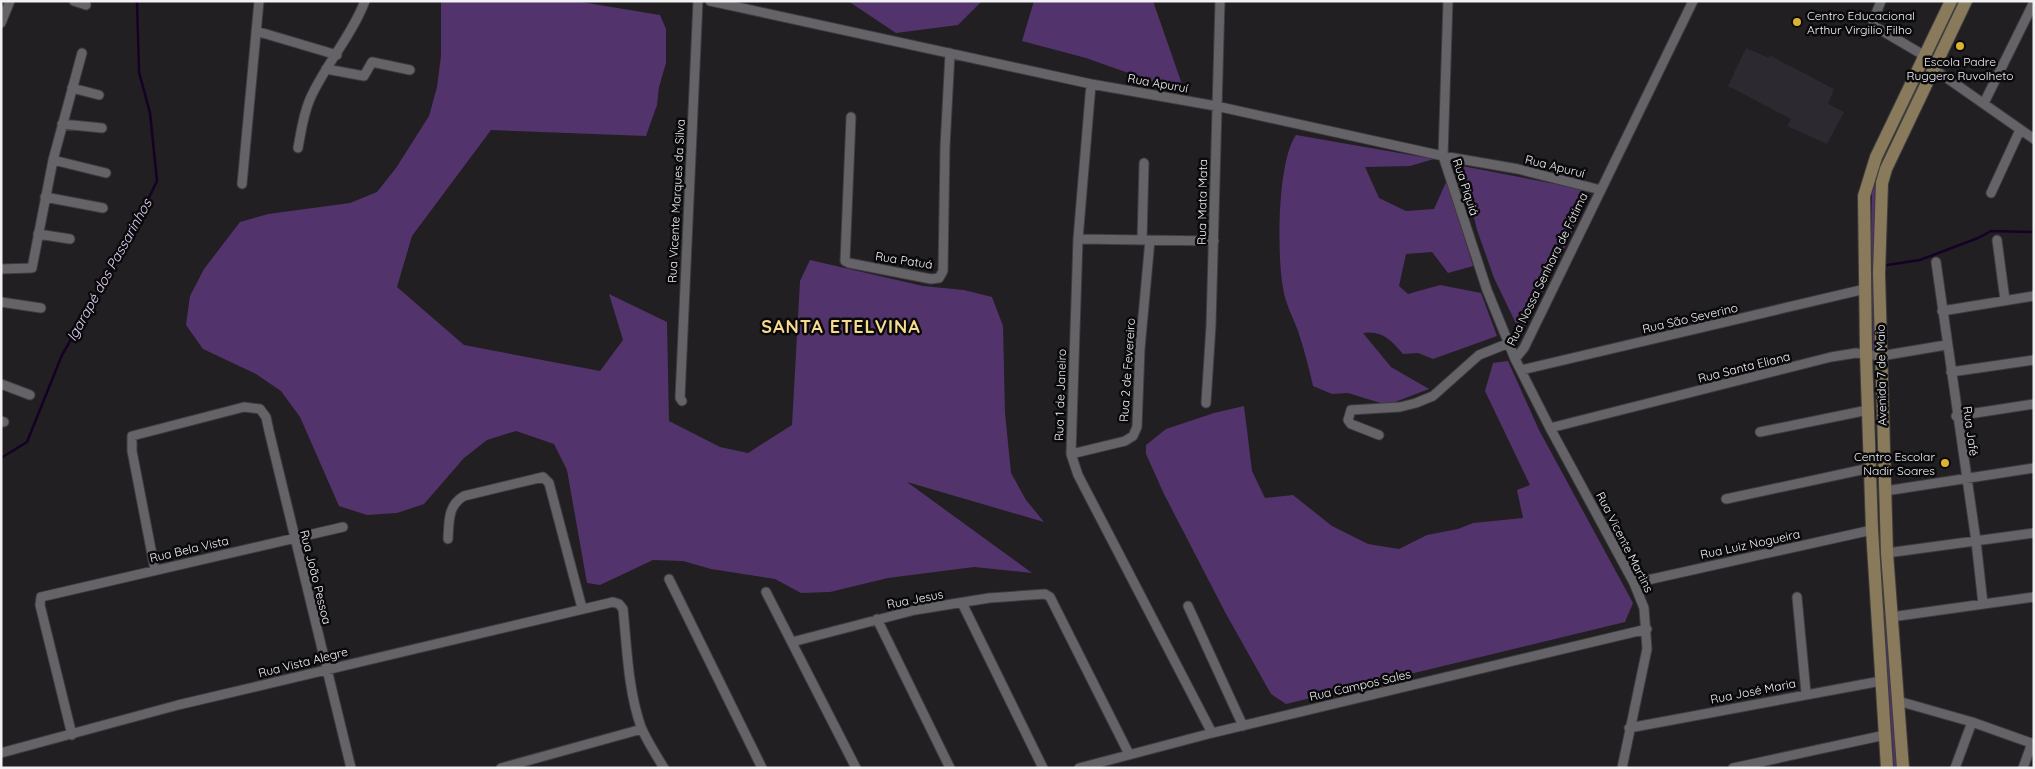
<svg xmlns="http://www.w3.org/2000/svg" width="2035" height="769" viewBox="0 0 2035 769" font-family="Quicksand,sans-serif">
<rect width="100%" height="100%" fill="#211f22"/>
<path fill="#2d2931" d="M1746,48L1769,58L1771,56L1834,89L1828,104L1844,112L1827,144L1787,126L1791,119L1728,86Z"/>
<path fill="#53336b" d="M441,1H575L660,15L666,29V63L659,87L657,105L646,136L491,130L412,236L397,287L464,345L600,371L623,340L609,294L667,322L669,421L720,447L748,453L792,425L800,281L810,260L923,286L964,290L992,297L1003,326L1005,413L1011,473L1026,500L1044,522L907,482L1032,573L974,567L888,578L830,592L801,593L775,579L711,569L683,561L653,560L600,585L587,583L567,470L554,444L516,431L487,440L464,458L424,504L397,513L367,515L339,506L300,417L281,391L256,374L203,349L186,325L190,296L204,269L240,222L268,214L350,203L377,192L396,168L429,116L437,87L441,56Z
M848,1H982L958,25L896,33Z
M1034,1H1153L1185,93L1086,58L1022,41Z
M1913,101L1883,173L1878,352L1873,351L1871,236L1872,190L1882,160Z
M1296,135L1434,159L1410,166L1365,167L1379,198L1406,211L1434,209L1447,180L1473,266L1448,273L1432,252L1406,254L1399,286L1408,294L1440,285L1481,293L1497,336L1433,359L1418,353L1403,354C1391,340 1382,330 1363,333L1391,367L1429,389L1387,405L1348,393L1332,394L1313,386C1309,368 1304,349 1298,331C1293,317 1285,303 1283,288C1277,255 1277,162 1296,135Z
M1462,166L1582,189L1581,208L1570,237L1521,334L1494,278L1477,230Z
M1508,361L1539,430L1633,603L1625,622L1286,704L1271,694L1225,612L1164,494L1146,454V445L1166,429L1214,413L1244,406L1252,471L1265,498L1293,495L1332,526L1368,544L1399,549L1427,535L1458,529L1473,523L1523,518L1517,490L1530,485L1485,391L1493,363Z
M1876,369L1899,768H1894C1884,635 1877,502 1876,369Z"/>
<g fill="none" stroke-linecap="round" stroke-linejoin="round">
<path stroke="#160026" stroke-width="2.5" d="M1887,265L1920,260L1978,238L1991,231L2034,232
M1,458L27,442L62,355L127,243L157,181L150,113L139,72L137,1"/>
<g stroke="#3d3c3e" stroke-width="11">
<path id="street" d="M74,1L86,5
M710,1L1091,84L1216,106L1443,156L1518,169L1601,190
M1448,1L1443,156L1487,290L1515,359L1550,428L1634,583L1644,608L1647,649L1622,768
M1881,1L1873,21L1874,26L1925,56
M1,23L10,1
M256,31L337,55
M326,69L364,76L372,62L410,70
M1934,69L2034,139
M1091,84L1078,239L1071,454L1078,475L1212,733
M72,88L99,95
M1984,103L2034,2
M851,117L845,261L849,263L931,279L939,278L943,271L945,147L950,53
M62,124L102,128
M298,148C301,132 303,115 310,99C325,65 351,37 365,1
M53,160L106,173
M242,184L259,1
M1991,193L2020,130
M45,197L103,208
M38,234L70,239
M1078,239L1214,241
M1142,240L1144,163
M1997,240L2005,300
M1936,262L1976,541L1983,604
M1,269L32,268L53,160L82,53
M1,302L41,308
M1942,311L2034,296
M1515,359L1524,348L1693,1
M1521,370L1865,289
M1951,372L2034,360
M1,384L30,395
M682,401L680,398L698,1
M1206,403L1211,325L1220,1
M1956,416L2034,404
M1,421L4,422
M1550,428L1831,357L1856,353L1881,356L1946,345
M1760,432L1868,410
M1379,435L1351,424L1348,420L1351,410L1400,407L1416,403L1433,396L1479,355L1509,343
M1071,454L1125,441L1133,436L1137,427L1140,349L1150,240
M1885,491L2034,468
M1726,499L1870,468
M448,539C449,521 448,505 464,496L543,477L549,483L582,608
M1887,553L2034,533
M155,570L132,451V436L244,407L260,409L266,417L269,431L351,768
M669,579L762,768
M1634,583L1872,530
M766,592L856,768
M1797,597L1806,693
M962,603L1043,768
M1188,606L1243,726
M1891,617L2034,597
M877,619L950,768
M792,642L915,610L989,598L1045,594L1050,597L1129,754
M1898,701L1972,722L2034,744
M1629,728L1881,681
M72,735L40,605L41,597L343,527
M1,753L178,705L613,602L619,604L623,609C627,648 628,690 641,727C647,741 656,755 664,768
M501,768L642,729
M1079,768L1212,733L1647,629
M1733,768L1885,735
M1955,768L1972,722
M2023,768L2032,743"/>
</g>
<g stroke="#3d3c3e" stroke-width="14">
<path id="secondary" d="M1887,768L1872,530L1866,353L1864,196L1876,157L1951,1
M1903,768L1887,553L1879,274L1882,183L1886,169L1966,1"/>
</g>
<use href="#street" stroke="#656367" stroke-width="9"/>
<use href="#secondary" stroke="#887a5a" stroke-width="12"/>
</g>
<g fill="#dcb233" stroke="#0a090b" stroke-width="2">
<circle cx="1797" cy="22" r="5"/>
<circle cx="1960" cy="46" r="5"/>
<circle cx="1945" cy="463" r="5"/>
</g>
<g text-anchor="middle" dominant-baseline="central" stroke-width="5" stroke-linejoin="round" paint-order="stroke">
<g font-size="12" fill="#f2f1f3" stroke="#0a090b" text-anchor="start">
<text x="1807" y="15">Centro Educacional<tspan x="1807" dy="14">Arthur Virgilio Filho</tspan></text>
<text x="1960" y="61" text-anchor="middle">Escola Padre<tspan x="1960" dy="14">Ruggero Ruvolheto</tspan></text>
<text x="1935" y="456" text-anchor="end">Centro Escolar<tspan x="1935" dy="14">Nadir Soares</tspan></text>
</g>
<g font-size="12" fill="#f2f1f3" stroke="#0a090b">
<text transform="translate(1158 83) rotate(10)">Rua Apuruí</text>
<text transform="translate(1555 166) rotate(14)">Rua Apuruí</text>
<text transform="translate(1466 187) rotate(72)">Rua Piquiá</text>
<text transform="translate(676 201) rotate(-87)">Rua Vicente Marques da Silva</text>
<text transform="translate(1202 202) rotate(-89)">Rua Mata Mata</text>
<text transform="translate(904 260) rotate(9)">Rua Patuá</text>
<text transform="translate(1547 269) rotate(-64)">Rua Nossa Senhora de Fátima</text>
<text transform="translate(1690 318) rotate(-13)">Rua São Severino</text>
<text transform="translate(1744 367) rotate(-14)">Rua Santa Eliana</text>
<text transform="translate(1127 370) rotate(-86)">Rua 2 de Fevereiro</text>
<text transform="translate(1881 375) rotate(-91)">Avenida 7 de Maio</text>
<text transform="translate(1060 395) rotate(-88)">Rua 1 de Janeiro</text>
<text transform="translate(1971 431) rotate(82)">Rua Jafé</text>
<text transform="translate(1625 542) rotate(63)">Rua Vicente Martins</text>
<text transform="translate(1750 544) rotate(-12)">Rua Luiz Nogueira</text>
<text transform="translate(189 549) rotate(-13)">Rua Bela Vista</text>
<text transform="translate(316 577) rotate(76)">Rua João Pessoa</text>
<text transform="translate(915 599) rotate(-11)">Rua Jesus</text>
<text transform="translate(303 662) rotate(-14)">Rua Vista Alegre</text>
<text transform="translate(1360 685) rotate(-13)">Rua Campos Sales</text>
<text transform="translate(1753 691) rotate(-11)">Rua José Maria</text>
</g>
<g font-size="14" font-style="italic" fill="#e5d1f7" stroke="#0a090b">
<text transform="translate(109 270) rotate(-61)">Igarapé dos Passarinhos</text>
</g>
<g font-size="18" font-weight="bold" letter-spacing="1" fill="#f8da8e" stroke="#0a090b">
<text x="841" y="326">SANTA ETELVINA</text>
</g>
</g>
<rect width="2035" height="769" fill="none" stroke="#f2f1f3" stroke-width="5"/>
</svg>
